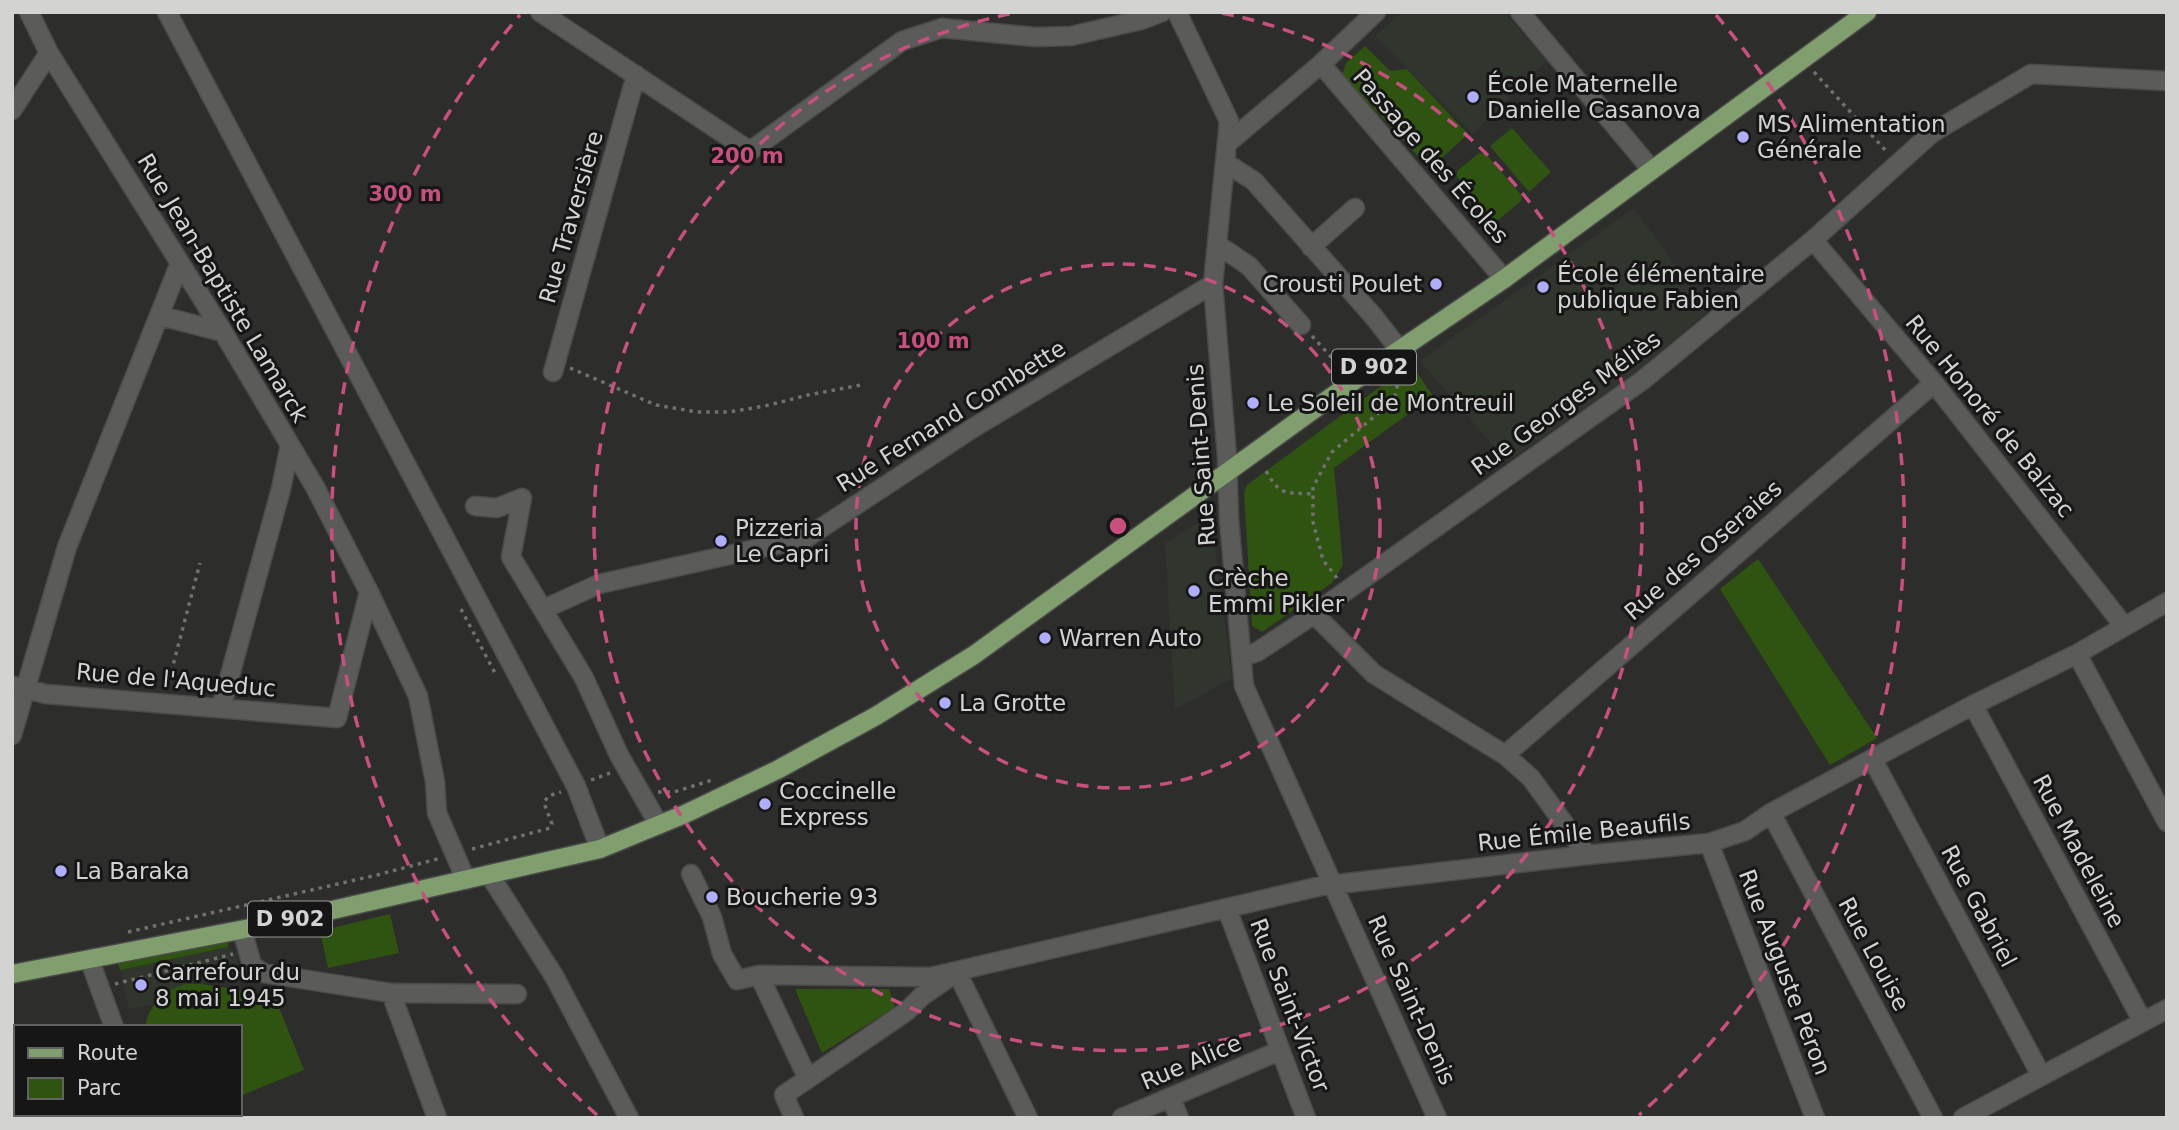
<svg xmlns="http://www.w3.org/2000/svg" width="2179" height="1130" viewBox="0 0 2179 1130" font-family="'DejaVu Sans',sans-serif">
<rect width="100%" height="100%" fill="#2d2e2c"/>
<path fill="#30352d" d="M1402,12H1503L1547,60L1473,134L1375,36Z
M1634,208L1708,311L1638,371L1507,462L1420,361Z
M1211,514L1232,679L1175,709L1165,543Z
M228,947L236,954L239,974L202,984L191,983L159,998L154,1004L129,1009L120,970Z"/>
<path fill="#2f5310" d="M1365,46L1390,71L1407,69L1468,134L1430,169L1342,75L1346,63Z
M1512,128L1551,172L1529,192L1490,146Z
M1479,153L1486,154L1522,196L1521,201L1498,220L1493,219L1457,177V171Z
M1411,364L1433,396L1334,468L1343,565L1332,583L1262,632L1252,626L1244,493L1247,485Z
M1758,559L1877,738L1830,765L1720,589Z
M390,914L399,953L328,968L320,931Z
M227,939L228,947L120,970L117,962Z
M186,984H202L274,995L304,1070L240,1096V1027H145C149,1004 164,990 186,984Z
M795,989H889L895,1007L822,1053Z"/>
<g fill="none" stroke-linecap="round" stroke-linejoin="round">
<g stroke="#4a4b49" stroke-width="21">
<path id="minor" d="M29,12L49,53L223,332L315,487L369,592L418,696L435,782L437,813L466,880
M167,12L576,786L600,849
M540,12L750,151L902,41L942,28L1035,37L1071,36L1141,20L1162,12
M1177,12L1229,121L1213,284L1227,457L1229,520L1244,686L1437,1118
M1520,12L1651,169
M1321,64L1504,279
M12,110L49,53
M1229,142L1321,64L1376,12
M1226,163L1254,181L1374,317L1399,349
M1813,240L1934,383L2124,626
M1218,245L1249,266L1301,325
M1311,247L1355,208
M161,316L223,332
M553,372L636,75
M522,498L511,557L584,678L619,755L659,825
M475,506L497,508L522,498
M544,609L599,584L806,538L973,428L1213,284
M1314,614L1374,674L1505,755L1531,778L1587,855
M2077,654L2167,822
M1242,657L1257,652L1301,623L1643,380L1813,240L1932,133L2031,74L2167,81
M13,686L46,694L337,718L369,592
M1973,705L2143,1022
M221,708L281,489L290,445
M12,735L67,547L180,263
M1505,755L1934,383
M1873,760L2041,1075
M1771,813L1933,1118
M1709,843L1815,1118
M489,874L554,976L629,1118
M691,874L712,917L722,954L737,980L759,975L931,977L1321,886L1587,855L1709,843L1745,831L1771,813L1973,705L2077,654L2167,602
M1227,909L1306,1118
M242,930L252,965L263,973L391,993L517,994
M90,961L114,1027
M759,975L808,1079
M391,993L437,1118
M1171,1098L1179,1118
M147,1114L148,1118
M794,1118L784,1095L907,1011L922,996L957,972L1028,1118
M1122,1118L1279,1051
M1963,1118L2167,1009"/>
</g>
<g stroke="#4a4b49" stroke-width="21">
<path id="major" d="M12,974L271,924L600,849L685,814L777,770L876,716L974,655L1352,382L1504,279L1867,12"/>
</g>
<path stroke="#70716f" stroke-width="3.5" stroke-dasharray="3.5 5" stroke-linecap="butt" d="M1814,72L1887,152
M1312,336L1342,369
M570,368L656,405L697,412H729L765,406L808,395L861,385
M1266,471C1281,497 1285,492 1313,494
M1337,578L1323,560L1313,522V487L1332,452L1394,400L1401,371
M461,609L495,673
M167,688L200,563
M591,780L610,773
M658,792H674L712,780
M472,849L550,828L552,824L544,803L548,796L561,792
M128,932L377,875L441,858
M115,984L233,954"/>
<use href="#minor" stroke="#5b5c5a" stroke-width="18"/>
<use href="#major" stroke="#819f6e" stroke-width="18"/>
</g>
<g fill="none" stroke="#c7507f" stroke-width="3.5" stroke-dasharray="12 9">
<circle cx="1118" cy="526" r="262"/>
<path d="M1222 13A524 524 0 1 1 1014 13"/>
<path d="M597 1115A787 787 0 0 1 520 15M1716 15A787 787 0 0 1 1639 1115"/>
</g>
<g fill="#afaefa" stroke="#151615" stroke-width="2.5">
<circle cx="1473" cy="97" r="7"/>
<circle cx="1743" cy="137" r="7"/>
<circle cx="1436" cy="284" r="7"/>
<circle cx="1543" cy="287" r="7"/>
<circle cx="1253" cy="403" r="7"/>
<circle cx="721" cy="541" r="7"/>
<circle cx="1194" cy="591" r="7"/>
<circle cx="1045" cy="638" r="7"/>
<circle cx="945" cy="703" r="7"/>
<circle cx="765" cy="804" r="7"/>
<circle cx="61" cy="871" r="7"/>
<circle cx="712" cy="897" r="7"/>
<circle cx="141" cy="985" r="7"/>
</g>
<g text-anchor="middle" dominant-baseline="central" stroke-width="6" stroke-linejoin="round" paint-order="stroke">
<g fill="#151615" stroke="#9a9b99" stroke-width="2">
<rect x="1332" y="349.5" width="84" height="35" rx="5"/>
<rect x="248" y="901.5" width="84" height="35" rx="5"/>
</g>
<g font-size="21" font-weight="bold" fill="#d3d4d2">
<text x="1374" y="367">D 902</text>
<text x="290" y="919">D 902</text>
</g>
<g font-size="23" fill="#d3d4d2" stroke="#151615" text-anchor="start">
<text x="1487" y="84">École Maternelle<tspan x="1487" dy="26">Danielle Casanova</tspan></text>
<text x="1757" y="124">MS Alimentation<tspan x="1757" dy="26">Générale</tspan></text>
<text x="1557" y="274">École élémentaire<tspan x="1557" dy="26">publique Fabien</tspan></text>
<text x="1422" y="284" text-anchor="end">Crousti Poulet</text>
<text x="1267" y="403">Le Soleil de Montreuil</text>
<text x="735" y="528">Pizzeria<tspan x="735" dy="26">Le Capri</tspan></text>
<text x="1208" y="578">Crèche<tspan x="1208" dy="26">Emmi Pikler</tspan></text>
<text x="1059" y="638">Warren Auto</text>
<text x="959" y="703">La Grotte</text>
<text x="779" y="791">Coccinelle<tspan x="779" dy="26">Express</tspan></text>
<text x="75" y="871">La Baraka</text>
<text x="726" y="897">Boucherie 93</text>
<text x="155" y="972">Carrefour du<tspan x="155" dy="26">8 mai 1945</tspan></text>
</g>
<g font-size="23" fill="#d3d4d2" stroke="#151615">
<text transform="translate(1431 156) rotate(49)">Passage des Écoles</text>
<text transform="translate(571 217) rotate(-74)">Rue Traversière</text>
<text transform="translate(223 288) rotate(59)">Rue Jean-Baptiste Lamarck</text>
<text transform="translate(1566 403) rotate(-36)">Rue Georges Méliès</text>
<text transform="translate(951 416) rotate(-32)">Rue Fernand Combette</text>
<text transform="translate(1990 416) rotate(51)">Rue Honoré de Balzac</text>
<text transform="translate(1201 455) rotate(-94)">Rue Saint-Denis</text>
<text transform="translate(1703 550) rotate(-41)">Rue des Oseraies</text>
<text transform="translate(176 680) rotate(5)">Rue de l'Aqueduc</text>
<text transform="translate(1584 832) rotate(-6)">Rue Émile Beaufils</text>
<text transform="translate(2079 851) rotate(62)">Rue Madeleine</text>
<text transform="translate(1979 906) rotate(62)">Rue Gabriel</text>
<text transform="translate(1874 954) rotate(62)">Rue Louise</text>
<text transform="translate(1785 972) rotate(69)">Rue Auguste Péron</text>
<text transform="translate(1412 1000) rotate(66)">Rue Saint-Denis</text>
<text transform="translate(1290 1005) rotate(69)">Rue Saint-Victor</text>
<text transform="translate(1191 1062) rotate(-23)">Rue Alice</text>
</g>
</g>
<circle cx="1118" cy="526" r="10" fill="#c7507f" stroke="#151615" stroke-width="3.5"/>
<g font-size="21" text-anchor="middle" font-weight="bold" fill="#c7507f" stroke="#151615" stroke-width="6" stroke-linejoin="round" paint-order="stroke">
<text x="747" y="163">200 m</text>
<text x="405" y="201">300 m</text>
<text x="933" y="348">100 m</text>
</g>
<rect width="2179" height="1130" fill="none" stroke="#d3d4d2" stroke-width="28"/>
<rect x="14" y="1025" width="228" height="91" fill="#151615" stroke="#616261" stroke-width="2"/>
<rect x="28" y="1048" width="35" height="10" fill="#819f6e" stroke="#616261" stroke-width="2"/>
<text x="77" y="1060" font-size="21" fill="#d3d4d2">Route</text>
<rect x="28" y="1078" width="35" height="21" fill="#2f5310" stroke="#616261" stroke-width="2"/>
<text x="77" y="1095" font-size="21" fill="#d3d4d2">Parc</text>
</svg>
